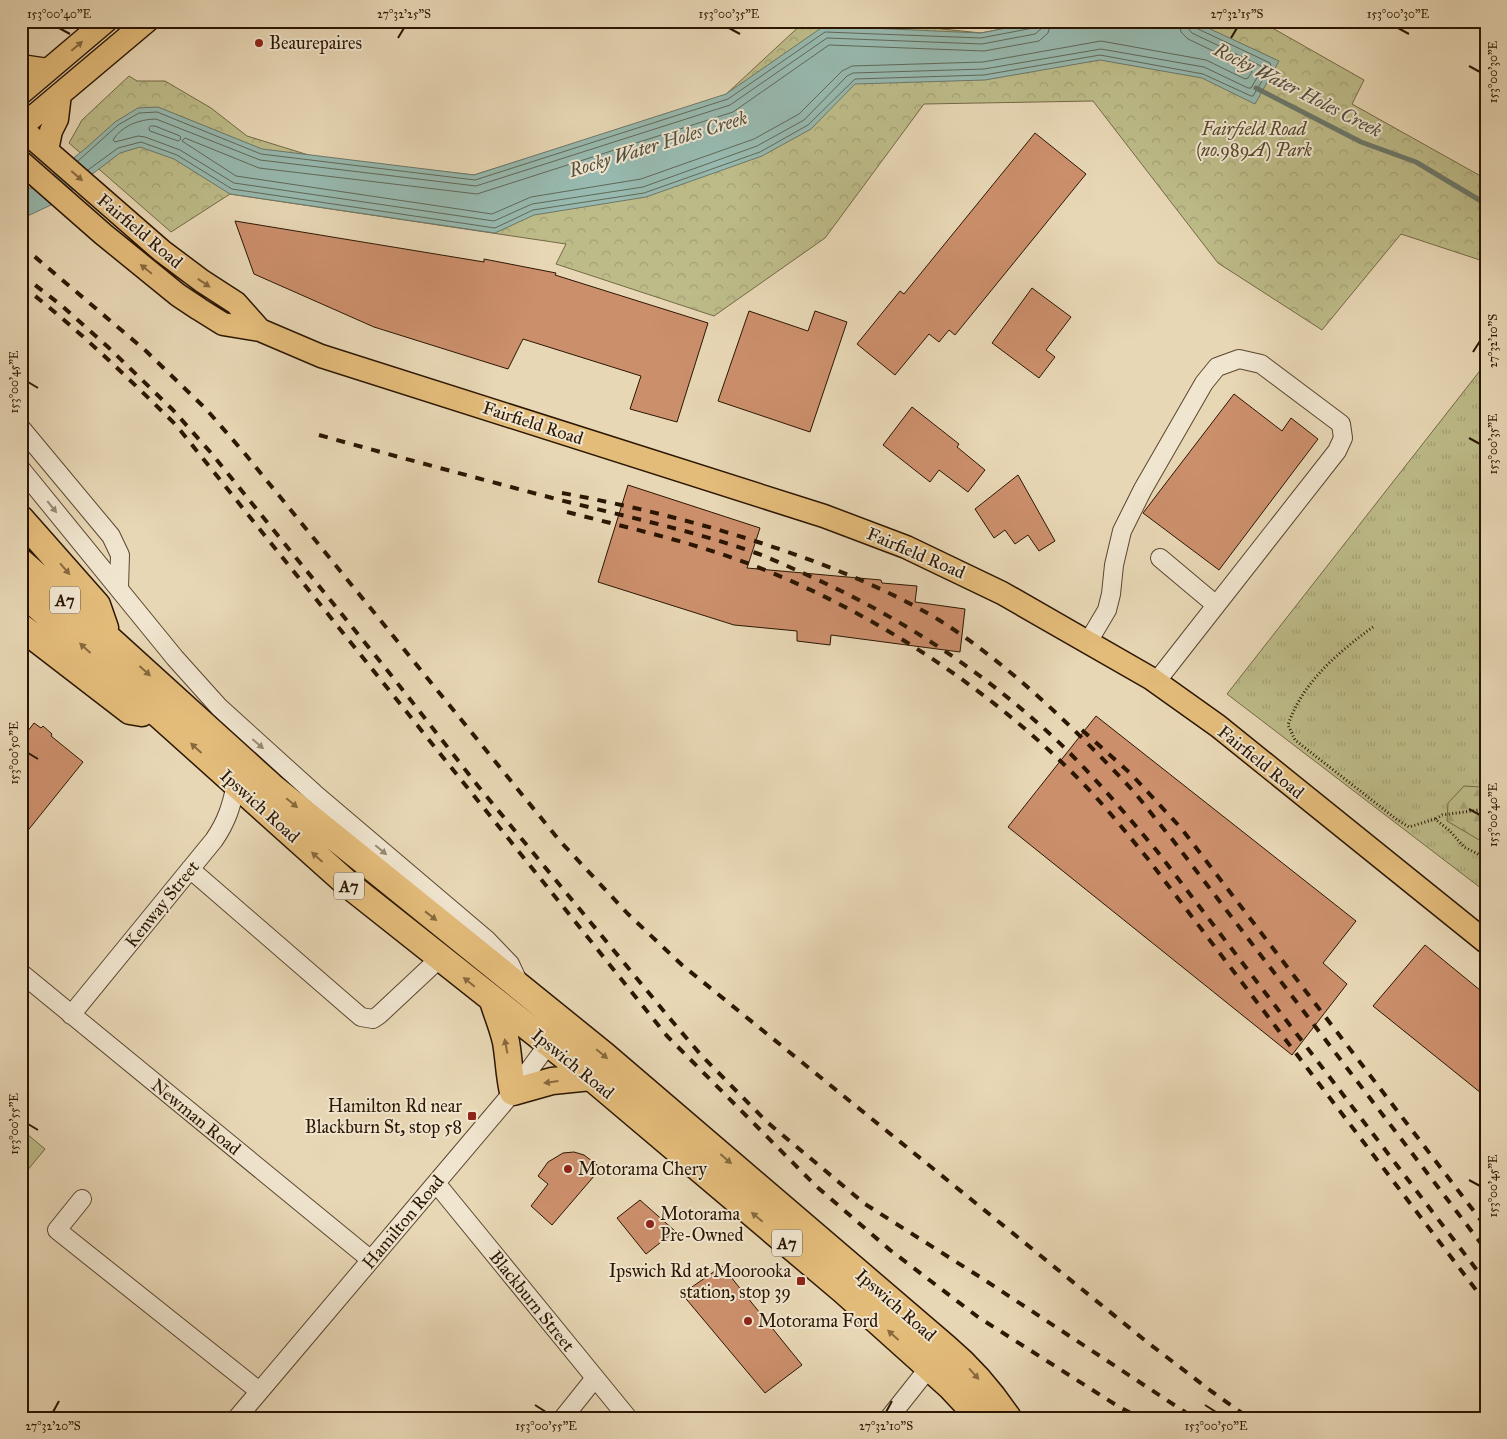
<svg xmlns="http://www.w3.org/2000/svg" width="1507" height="1439" viewBox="0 0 1507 1439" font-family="'IM FELL Great Primer',serif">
<defs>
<pattern id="grass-tufts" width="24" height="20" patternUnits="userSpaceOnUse" patternTransform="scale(1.25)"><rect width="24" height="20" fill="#bdbc89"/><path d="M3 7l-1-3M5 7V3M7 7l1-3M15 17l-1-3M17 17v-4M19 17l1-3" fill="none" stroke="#a3a175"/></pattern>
<pattern id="forest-firs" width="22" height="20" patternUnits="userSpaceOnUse" patternTransform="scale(1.25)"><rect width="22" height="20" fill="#bdbc89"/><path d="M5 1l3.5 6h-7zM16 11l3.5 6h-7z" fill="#a3a175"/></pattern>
<pattern id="park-crowns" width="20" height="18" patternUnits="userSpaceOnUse" patternTransform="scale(1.25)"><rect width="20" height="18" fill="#bdbc89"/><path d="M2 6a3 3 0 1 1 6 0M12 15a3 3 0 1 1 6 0" fill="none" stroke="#a3a175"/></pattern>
</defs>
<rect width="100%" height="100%" fill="#e8d7b5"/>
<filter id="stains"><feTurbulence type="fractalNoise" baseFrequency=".004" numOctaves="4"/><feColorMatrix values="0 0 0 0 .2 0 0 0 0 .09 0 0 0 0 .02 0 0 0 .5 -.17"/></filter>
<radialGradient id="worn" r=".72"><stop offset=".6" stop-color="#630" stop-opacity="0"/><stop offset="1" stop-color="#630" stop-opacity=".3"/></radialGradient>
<path fill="url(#grass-tufts)" stroke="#746946" d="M1486,363V892L1227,694Z"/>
<path fill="url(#forest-firs)" stroke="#746946" d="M1464,786L1480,787L1486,790V844L1447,821L1448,803Z"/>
<path fill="url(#park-crowns)" stroke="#746946" d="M805,21H897L942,29L981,33L1027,24L1032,21H1260L1364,80L1352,104L1486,179V262L1401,234L1322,330L1218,263L1093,101L924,104L825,238L714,316L556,264L566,244L230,194L171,232L69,143L82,120L129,76L137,81H165L211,108L247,136L315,157L474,175L723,97Z"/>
<path fill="#bdbc89" stroke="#746946" d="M21,1129L45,1149L21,1178Z"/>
<path fill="#97b9af" stroke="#6c786a" d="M1062,21H1193L1279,61L1255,104L1202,78L1100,60L985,80L855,84L811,129L762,156L646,197L534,215L495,233L230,194L174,159L140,147L120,153L53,204L21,219V188H36L86,148L115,122L138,108L158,107L262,149L474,175L726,94L824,26L981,33L1027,24Z"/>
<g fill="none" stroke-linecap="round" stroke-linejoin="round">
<path stroke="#616858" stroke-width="1" d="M1043,21L1041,29L1035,34L982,44L827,38L730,105L476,186L260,160L156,119C140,119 121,126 113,140L115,142L138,136L145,137L180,150L234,183L494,221L532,204L643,187L757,146L804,120L847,76L853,73L984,69L1101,49L1204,67L1248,88H1251L1262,69L1261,66L1192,33L1187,27L1186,21
M1051,21L1048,33L1039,41L984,51L829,45L733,112L477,194L259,168L185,138L182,141L236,176L492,214L531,197L641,179L754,139L799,114L842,71L852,66L983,62L1101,41L1206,60L1245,79L1248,78L1252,72L1251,69L1188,39L1181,32L1179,21
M151,126H155L180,136L181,139L178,141L150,131L149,128Z
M78,161L118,125L139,113L157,112L261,154L475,180L728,99L825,32L981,38L1033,28L1036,26L1037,21
M88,170L118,148L141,142L177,155L232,189L495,228L533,210L644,193L760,152L808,125L855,79L984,75L1100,55L1203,74L1251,96H1253L1271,66L1270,63L1196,28L1193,21"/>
<path stroke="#6c786a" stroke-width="5" d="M1256,88L1361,142L1416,162L1486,204"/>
</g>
<path fill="#cc8f6c" stroke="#2b1602" d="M1035,133L1086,174L955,335L949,330L939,342L929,334L895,375L857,344L900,291L904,294Z
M235,221L484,262V259L556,273L555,275L708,323L677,422L630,409L641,376L523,339L508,369L374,327L254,274Z
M1032,288L1071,317L1046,350L1055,357L1039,378L992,343Z
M749,311L808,331L815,311L847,322L810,432L718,401Z
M1234,394L1282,431L1291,418L1318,439L1219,570L1143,513Z
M912,407L959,444L957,447L985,470L968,492L939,470L930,482L883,445Z
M1018,475L1055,541L1039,551L1028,535L1015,544L1005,530L994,538L975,509Z
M628,485L760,528L747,568L881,580L882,583L917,586L915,602L965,609L960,652L831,635L830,645L797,641V631L734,625L598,582Z
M1096,716L1356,921L1323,963L1347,984L1292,1055L1008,827Z
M34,723L41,728L43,726L52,734L51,736L83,762L21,839V740Z
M1425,945L1486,995V1097L1373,1006Z
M574,1152L584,1155L601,1168L552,1225L531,1206L548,1184L538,1176L548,1162L563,1153Z
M640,1200L675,1231L646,1254L617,1218Z
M722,1266L802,1365L765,1393L682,1294Z"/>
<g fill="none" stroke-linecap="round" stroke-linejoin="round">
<g stroke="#5a462f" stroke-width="20">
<path id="minor" d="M21,428L111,536L120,555L119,588
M21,469L175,658L219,707L314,793L486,939L510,964L516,977
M1160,558L1216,605
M1088,642L1107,610L1111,594L1114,565L1122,531L1143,489L1204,383L1217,367L1239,359L1261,364L1341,424L1343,438L1337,451L1156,682
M190,869L361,1017L373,1019L379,1015L440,958
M21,973L371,1260
M71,1015L214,840C227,821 231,807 236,785
M436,1183L628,1418
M82,1199L57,1230L259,1391
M237,1418L513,1092L555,1035
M563,1418L595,1378
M889,1418L935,1360"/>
</g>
<g stroke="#2b1602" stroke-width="25">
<path id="major" d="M21,66L48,70
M21,93L106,21
M21,127L147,21
M21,128L162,251L202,281L236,303L260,330
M47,150L51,131L57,119L60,94
M21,162L103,234L178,295L199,309L223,324L260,330L321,356L824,516L906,547L1002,593L1152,679L1218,726L1486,942"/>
</g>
<g stroke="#2b1602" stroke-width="29">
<path id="highway" d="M21,519L97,605L105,628
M21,562L109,639L271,786L604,1055L945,1347C970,1368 990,1391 1008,1418
M21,591L350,886L591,1077L844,1291L951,1387L980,1418
M21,627L130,711L142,713
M493,1001C497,1014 503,1028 506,1042C509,1059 509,1075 513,1092L552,1081L591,1077"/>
</g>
<path stroke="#2b1602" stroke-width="3" stroke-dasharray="1 2.5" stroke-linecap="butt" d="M1373,627C1338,652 1302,683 1288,725L1295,740L1396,819L1409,827L1435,819L1450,831L1464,847L1486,858
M1436,819L1442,815L1486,809"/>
<use href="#minor" stroke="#f0e5cf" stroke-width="18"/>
<use href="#major" stroke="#e4bc7a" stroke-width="22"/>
<use href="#highway" stroke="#e4bc7a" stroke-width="26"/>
<path stroke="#2b1602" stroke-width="4" stroke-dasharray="9 9" stroke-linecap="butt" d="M21,245L146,351L206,409L246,455L559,840L628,914L682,965L1147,1342L1211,1391L1249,1418
M21,274L62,306L108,347L173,410L212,454L391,675L478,786L672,1021L701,1055L767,1122L865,1204L980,1277L1194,1418
M21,285C77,328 126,376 176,425L667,1036L816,1186L890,1250L978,1317L1116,1405L1140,1418
M319,435C398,457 477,478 556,499C623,516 691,530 756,553C773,559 789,567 805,574C895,614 977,667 1050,734C1089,770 1123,811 1157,851L1486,1282
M562,493C644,508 724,529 802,557C849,574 896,594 939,620C1006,662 1070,724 1124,781C1141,799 1156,820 1172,839L1486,1250
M567,512C629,528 692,542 752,565C879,613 1012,703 1102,804C1118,822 1133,841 1148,859L1486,1303
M1082,730L1131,774L1181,828L1486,1227"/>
</g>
<defs><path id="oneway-solid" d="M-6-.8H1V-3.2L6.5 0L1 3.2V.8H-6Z" transform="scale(1.25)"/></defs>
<g fill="#88693e">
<use href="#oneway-solid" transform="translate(77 46) rotate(-40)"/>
<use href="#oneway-solid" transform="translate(77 176) rotate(41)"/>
<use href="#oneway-solid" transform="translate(146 269) rotate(-141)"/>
<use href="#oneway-solid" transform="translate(204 283) rotate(34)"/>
<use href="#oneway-solid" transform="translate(65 569) rotate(49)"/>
<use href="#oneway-solid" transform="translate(85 648) rotate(-138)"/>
<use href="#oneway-solid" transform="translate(145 671) rotate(42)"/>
<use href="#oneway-solid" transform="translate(196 748) rotate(-138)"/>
<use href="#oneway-solid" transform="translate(292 803) rotate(40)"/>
<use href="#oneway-solid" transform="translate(317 857) rotate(-138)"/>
<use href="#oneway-solid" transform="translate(431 916) rotate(38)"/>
<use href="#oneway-solid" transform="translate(469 982) rotate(-141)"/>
<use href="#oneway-solid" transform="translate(506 1046) rotate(-101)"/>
<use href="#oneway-solid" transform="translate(602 1054) rotate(40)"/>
<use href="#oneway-solid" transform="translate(551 1082) rotate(172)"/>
<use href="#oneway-solid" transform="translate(726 1159) rotate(41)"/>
<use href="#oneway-solid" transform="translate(757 1217) rotate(-140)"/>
<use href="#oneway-solid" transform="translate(893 1335) rotate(-138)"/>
<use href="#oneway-solid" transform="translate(974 1374) rotate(48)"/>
</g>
<g fill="#978873">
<use href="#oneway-solid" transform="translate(52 507) rotate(51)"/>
<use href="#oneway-solid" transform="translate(258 744) rotate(41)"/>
<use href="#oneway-solid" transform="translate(381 850) rotate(40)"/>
</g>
<path fill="none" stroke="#2b1602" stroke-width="2" d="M59,28L70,34M729,28L740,34M1398,28L1409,34M398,38L404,28M1231,38L1237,28M1469,66L1480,72M1473,352L1480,341M28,382L38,388M1469,438L1480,444M28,753L38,759M1469,809L1480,815M28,1124L38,1130M1469,1180L1480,1186M535,1405L546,1412M1205,1405L1216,1412M53,1412L59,1401M886,1412L892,1401"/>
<g fill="#8f2418" stroke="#f0e5cf" stroke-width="2">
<circle cx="259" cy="43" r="5"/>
<rect x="467" y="1111" width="10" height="10" rx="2.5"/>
<circle cx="568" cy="1169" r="5"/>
<circle cx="650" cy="1224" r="5"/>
<rect x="796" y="1276" width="10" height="10" rx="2.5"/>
<circle cx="748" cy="1321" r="5"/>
</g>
<g text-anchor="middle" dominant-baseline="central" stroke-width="4" stroke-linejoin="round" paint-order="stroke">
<g fill="#f0e5cf" stroke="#665440" stroke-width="1">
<rect x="50" y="586.5" width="30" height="27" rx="4"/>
<rect x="334" y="872.5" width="30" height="27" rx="4"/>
<rect x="772" y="1229.5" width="30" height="27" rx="4"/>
</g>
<g font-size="16" font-weight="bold" fill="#2b1602">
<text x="65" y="600">A7</text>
<text x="349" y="886">A7</text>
<text x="787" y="1243">A7</text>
</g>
<g font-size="18" fill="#2b1602" stroke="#f0e5cf" text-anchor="start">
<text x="269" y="43">Beaurepaires</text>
<text x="462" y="1106" text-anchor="end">Hamilton Rd near<tspan x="462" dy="21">Blackburn St, stop 58</tspan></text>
<text x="578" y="1169">Motorama Chery</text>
<text x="660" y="1214">Motorama<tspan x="660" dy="21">Pre-Owned</tspan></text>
<text x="791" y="1271" text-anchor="end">Ipswich Rd at Moorooka<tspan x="791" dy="21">station, stop 39</tspan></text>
<text x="758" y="1321">Motorama Ford</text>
</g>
<g font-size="18" font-style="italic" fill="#57482a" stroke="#f0e5cf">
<text x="1254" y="129">Fairfield Road<tspan x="1254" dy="21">(no.989A) Park</tspan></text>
</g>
<g font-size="18" fill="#2b1602" stroke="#f0e5cf">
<text transform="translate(140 231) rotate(40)">Fairfield Road</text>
<text transform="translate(533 423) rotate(18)">Fairfield Road</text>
<text transform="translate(916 553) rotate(23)">Fairfield Road</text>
<text transform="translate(1261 762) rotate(39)">Fairfield Road</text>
<text transform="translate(260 806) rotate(42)">Ipswich Road</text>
<text transform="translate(162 904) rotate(-51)">Kenway Street</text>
<text transform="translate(573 1064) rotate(39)">Ipswich Road</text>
<text transform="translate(196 1117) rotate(39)">Newman Road</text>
<text transform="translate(403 1222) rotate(-50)">Hamilton Road</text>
<text transform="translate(532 1301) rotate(51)">Blackburn Street</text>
<text transform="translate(896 1305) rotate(41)">Ipswich Road</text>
</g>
<g font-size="19" font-style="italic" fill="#514f3f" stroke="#f0e5cf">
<text transform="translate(1298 90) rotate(27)">Rocky Water Holes Creek</text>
<text transform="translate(658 144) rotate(-17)">Rocky Water Holes Creek</text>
</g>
</g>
<rect width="1507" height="1439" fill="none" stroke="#e8d7b5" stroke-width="55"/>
<rect x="28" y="28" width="1452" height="1384" fill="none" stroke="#2b1602" stroke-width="2"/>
<g font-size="12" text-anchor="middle" fill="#2b1602">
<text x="59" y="18">153°00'40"E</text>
<text x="404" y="18">27°32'25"S</text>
<text x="729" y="18">153°00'35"E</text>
<text x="1237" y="18">27°32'15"S</text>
<text x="1398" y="18">153°00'30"E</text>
<text transform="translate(1493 72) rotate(-90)" y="4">153°00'30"E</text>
<text transform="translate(1493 341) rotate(-90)" y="4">27°32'10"S</text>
<text transform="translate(14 382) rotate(-90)" y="4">153°00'45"E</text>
<text transform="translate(1493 444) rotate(-90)" y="4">153°00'35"E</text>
<text transform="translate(14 753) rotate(-90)" y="4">153°00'50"E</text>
<text transform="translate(1493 815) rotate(-90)" y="4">153°00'40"E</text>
<text transform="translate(14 1124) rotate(-90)" y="4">153°00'55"E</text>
<text transform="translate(1493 1186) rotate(-90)" y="4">153°00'45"E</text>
<text x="53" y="1430">27°32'20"S</text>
<text x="546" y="1430">153°00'55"E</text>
<text x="886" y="1430">27°32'10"S</text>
<text x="1216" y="1430">153°00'50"E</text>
</g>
<rect width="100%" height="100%" filter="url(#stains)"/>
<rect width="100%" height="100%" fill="url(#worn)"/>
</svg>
